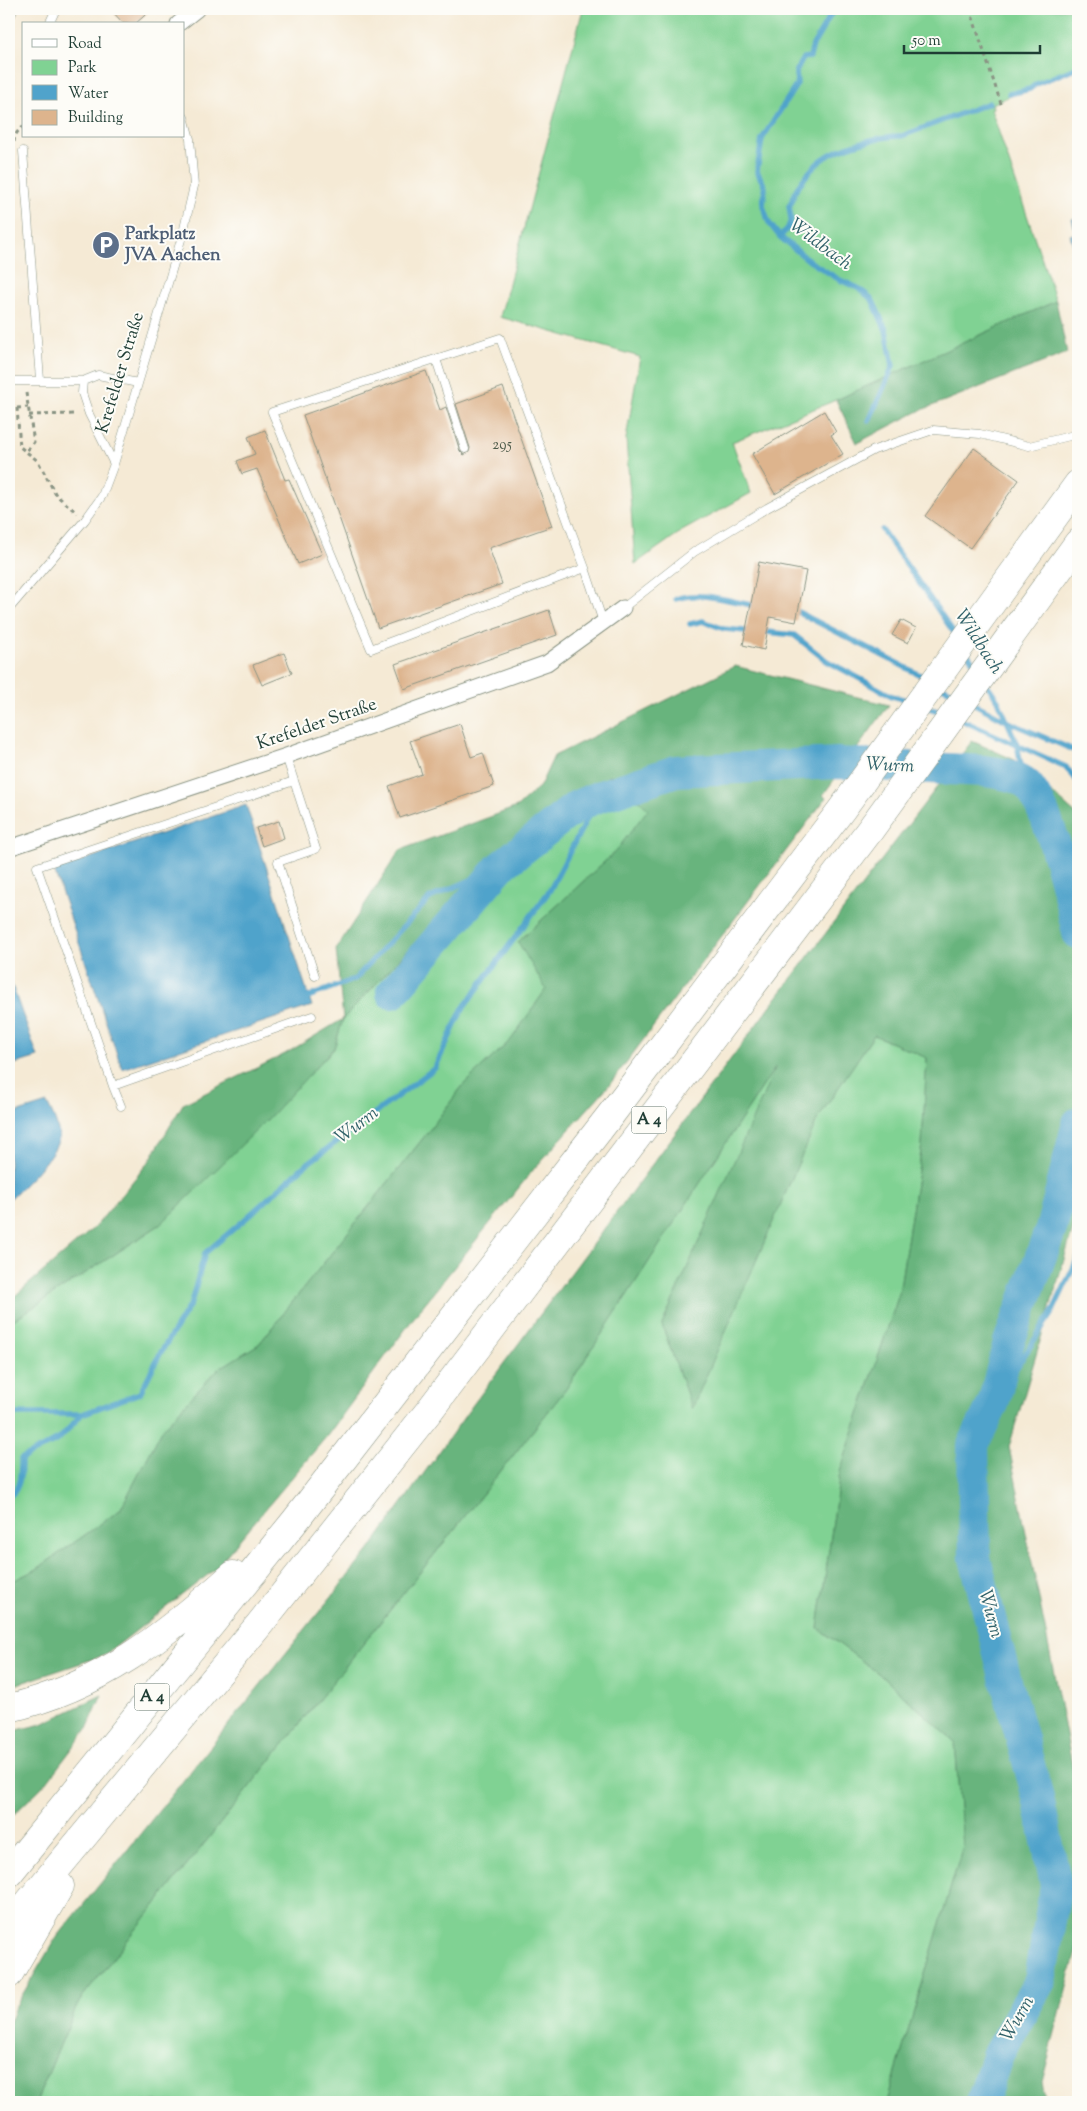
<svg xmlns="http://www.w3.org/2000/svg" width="1087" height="2111" viewBox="0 0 1087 2111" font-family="'Sorts Mill Goudy',serif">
<rect width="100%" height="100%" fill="#fdfcf7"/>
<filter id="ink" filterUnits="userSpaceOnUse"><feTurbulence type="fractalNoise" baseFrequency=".02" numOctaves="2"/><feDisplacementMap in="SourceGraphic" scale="10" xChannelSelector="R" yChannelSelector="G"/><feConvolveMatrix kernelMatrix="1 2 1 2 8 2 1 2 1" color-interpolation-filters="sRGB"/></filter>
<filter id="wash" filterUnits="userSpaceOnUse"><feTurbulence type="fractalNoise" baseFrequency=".0096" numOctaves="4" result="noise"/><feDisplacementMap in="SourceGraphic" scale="20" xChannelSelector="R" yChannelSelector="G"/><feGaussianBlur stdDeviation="1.12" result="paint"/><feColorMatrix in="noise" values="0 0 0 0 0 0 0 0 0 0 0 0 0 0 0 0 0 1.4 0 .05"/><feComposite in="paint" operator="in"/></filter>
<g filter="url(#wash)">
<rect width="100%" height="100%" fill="#f5ead5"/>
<path fill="#80d293" stroke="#508864" d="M583,9H1078V65L992,104L993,108L991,109L1056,301L836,400L732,442L751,493L682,531L635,564L626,439L640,357L500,317Z
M612,775L649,809L616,851L519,941L546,989L511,1040L464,1084L428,1132L259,1344L217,1370L163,1428L120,1510L37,1569L9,1583V1323L161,1224L334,1049L343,1019L506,846L578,793Z
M874,1035L927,1058L922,1145L899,1294L840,1472L818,1628L882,1676L955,1742L963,1846L887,2102H36L79,2001L566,1389L778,1063L662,1325L692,1408L818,1118Z"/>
<path fill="#68b47d" stroke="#447858" d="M1056,301L1067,353L919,411L857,443L836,400Z
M735,666L889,705L823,795L826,798L610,1084L534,1169L421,1308L327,1436L214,1570L105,1655L9,1687V1583L37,1569L120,1510L163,1428L217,1370L259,1344L428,1132L464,1084L511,1040L546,989L518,942L616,851L648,809L611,775L578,793L506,846L343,1019L334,1048L266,1121L161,1224L9,1323V1301L96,1226L150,1160L183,1104L285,1054L343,1019L336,949L400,850L517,807L540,786L554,756Z
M972,741L1015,760L1078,816V1212L1009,1447L1078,1795V1944L1042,2082L1046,2102H887L963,1846L955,1742L882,1676L818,1628L840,1472L899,1294L922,1145L927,1058L874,1035L818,1118L692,1409L662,1325L776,1066L566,1389L79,2001L36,2102H9V2025L14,2009L54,1941L369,1550L472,1406L765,1013Z
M102,1695L87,1729L46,1783L9,1819V1732L42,1724Z"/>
<path fill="#50a3cb" stroke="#387080" d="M1078,217V257H1077L1070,235L1076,233L1072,219Z
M246,805L312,1006L122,1069L54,870Z
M9,977L38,1057L9,1066Z
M47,1103C52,1113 58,1124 59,1136C60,1151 20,1189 9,1200V1115Z"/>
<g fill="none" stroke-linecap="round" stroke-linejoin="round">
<path stroke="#50a3cb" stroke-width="5.5" d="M834,9L813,45L810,57L803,58L796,72L797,84L762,139L757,171L765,187L763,206L769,223L780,237L811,262L840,280L858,288L872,299L886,330L893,366L869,421
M1009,94L1030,89L1036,84L1078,67
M780,237L788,228L791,219L789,206C794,200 793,194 797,188C804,178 813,166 823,159C839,147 882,135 902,136L989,103
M882,530L957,637
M676,599C700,591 726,600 751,605
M798,612L928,679
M690,624L703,621L724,629L745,631
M767,632L794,635L827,661L892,696L910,701
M966,651L977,668
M986,683L998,700L1017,744L1024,782
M940,686L959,695
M971,702L1011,723L1078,752
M926,707L946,714
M959,719L1066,767L1078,782
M308,997L355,979L430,898L500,867
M993,1404L1053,1311L1078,1258
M9,1414H82
M9,1496C21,1490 21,1471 21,1459L59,1439L82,1414L140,1393L161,1352L191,1303L205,1253L243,1221L303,1167L435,1068L462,1010L550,890L598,797"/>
<path stroke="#50a3cb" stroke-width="32" d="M392,993L500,867L577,806L598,797L676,771L838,763L984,771C996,773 1013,774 1024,782C1048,798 1071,902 1078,933
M982,2102L998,2054L1040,1981L1056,1885L1038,1797L1007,1685L975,1558L973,1445L993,1404L1009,1342L1052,1226L1078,1123"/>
</g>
<g id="blocks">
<path fill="#ddb48d" d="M110,9H152L135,24H124Z
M426,371L440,410L446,407L460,451L464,455L469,452L470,448L456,404L503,387L552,526L489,548L502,584L378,628L303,415Z
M824,411L836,432L831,435L843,454L775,494L752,454Z
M265,430L285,480L289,479L322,554L298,564L257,469L242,474L237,461L255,454L248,437Z
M974,448L1019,480L970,548L925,516Z
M759,562L806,571L796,622L770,617L764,650L743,645Z
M549,610L557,635L404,689L395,664Z
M901,620L916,628L908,643L892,635Z
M284,653L292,673L262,685L253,665Z
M460,724L471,757L483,753L494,786L400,818L389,786L422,774L410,741Z
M279,821L284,838L262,846L256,828Z"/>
</g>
</g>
<g filter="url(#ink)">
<use href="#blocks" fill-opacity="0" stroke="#8a9484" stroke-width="1"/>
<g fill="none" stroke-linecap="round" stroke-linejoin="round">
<g stroke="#8a9484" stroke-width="9">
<path id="service" d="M9,19L14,9
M49,24L56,9
M23,151L40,380
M436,359L465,449
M9,381H83
M114,464L89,414L82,393L83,381L98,375L138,383
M585,568L500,338L272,412L371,649L585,568L603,622
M623,608L694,552L767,508L874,450L933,430L980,434L1029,446L1074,435
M9,609L85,520L102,496L114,464L183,233L194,186L190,139L184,117
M286,756L316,849L278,862L315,976
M294,781L37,867L113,1086L312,1016
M113,1086L121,1106"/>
</g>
<g stroke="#8a9484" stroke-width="17">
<path id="minor" d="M178,24L197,9
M9,848L286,756L547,663L623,608"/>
</g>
<g stroke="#8a9484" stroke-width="29">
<path id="motorway" d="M9,1708C101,1687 164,1636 233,1575
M9,1873L295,1521L612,1113L842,809L1078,484
M9,1926L259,1625L429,1411L870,830L1078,543
M9,1974L60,1886"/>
</g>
<path stroke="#8a9484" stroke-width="3" stroke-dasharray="4 4" stroke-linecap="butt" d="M970,9L1002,107
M14,142C14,136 18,129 24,127
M26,393L34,442L26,452
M9,408H17L20,447L38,461L56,495L77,513
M17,408L28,407
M29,415L76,414"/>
<use href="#service" stroke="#fff" stroke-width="8"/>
<use href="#minor" stroke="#fff" stroke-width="15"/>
<use href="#motorway" stroke="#fff" stroke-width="28"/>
</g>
</g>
<defs>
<g id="parking-disc" transform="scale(1.4375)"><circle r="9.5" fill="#5c6f8a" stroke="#fdfcf7"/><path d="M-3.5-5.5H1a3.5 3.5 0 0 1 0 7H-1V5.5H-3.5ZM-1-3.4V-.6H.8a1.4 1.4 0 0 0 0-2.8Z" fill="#fff"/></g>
</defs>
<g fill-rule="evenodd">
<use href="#parking-disc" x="106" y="245"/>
</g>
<g text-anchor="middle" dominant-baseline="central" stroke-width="4" stroke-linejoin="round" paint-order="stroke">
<g font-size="15" fill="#4e5b4a">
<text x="502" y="445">295</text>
</g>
<g fill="#fdfcf7" stroke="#62766e" stroke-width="1">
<rect x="631.5" y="1106.5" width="35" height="27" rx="4"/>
<rect x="134.5" y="1683.5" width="35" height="27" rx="4"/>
</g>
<g font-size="16" font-weight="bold" fill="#1f3d34">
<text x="649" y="1120">A 4</text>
<text x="152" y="1697">A 4</text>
</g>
<g font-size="18" font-weight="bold" fill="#4e5e75" stroke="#fdfcf7" text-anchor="start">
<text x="125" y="235">Parkplatz<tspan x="125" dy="21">JVA Aachen</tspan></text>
</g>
<g font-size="18" fill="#1f3d34" stroke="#fdfcf7">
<text transform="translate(121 373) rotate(-73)">Krefelder Straße</text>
<text transform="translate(317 725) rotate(-19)">Krefelder Straße</text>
</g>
<g font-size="19" font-style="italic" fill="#306169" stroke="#fdfcf7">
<text transform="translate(820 245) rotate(37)">Wildbach</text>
<text transform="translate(978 642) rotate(57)">Wildbach</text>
<text transform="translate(890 766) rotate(3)">Wurm</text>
<text transform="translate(357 1126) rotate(-37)">Wurm</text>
<text transform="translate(990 1614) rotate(75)">Wurm</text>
<text transform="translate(1018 2019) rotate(-60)">Wurm</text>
</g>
</g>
<rect width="1087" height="2111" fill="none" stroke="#fdfcf7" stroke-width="30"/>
<rect x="22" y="22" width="162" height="115" fill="#fdfcf7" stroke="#a4b0a9"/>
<rect x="32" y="39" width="25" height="8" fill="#ffffff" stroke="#a4b0a9"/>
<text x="68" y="48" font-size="15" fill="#1f3d34">Road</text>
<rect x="32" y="60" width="25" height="15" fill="#80d293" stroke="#a4b0a9"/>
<text x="68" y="72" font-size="15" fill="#1f3d34">Park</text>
<rect x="32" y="85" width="25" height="15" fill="#50a3cb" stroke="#a4b0a9"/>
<text x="68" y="98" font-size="15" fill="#1f3d34">Water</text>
<rect x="32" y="110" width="25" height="15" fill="#ddb48d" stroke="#a4b0a9"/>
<text x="68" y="122" font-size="15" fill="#1f3d34">Building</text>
<path d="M904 45v8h136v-8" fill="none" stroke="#1f3d34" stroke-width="2.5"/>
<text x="912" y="45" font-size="15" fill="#1f3d34" stroke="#fdfcf7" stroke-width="4" paint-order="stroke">50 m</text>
</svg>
